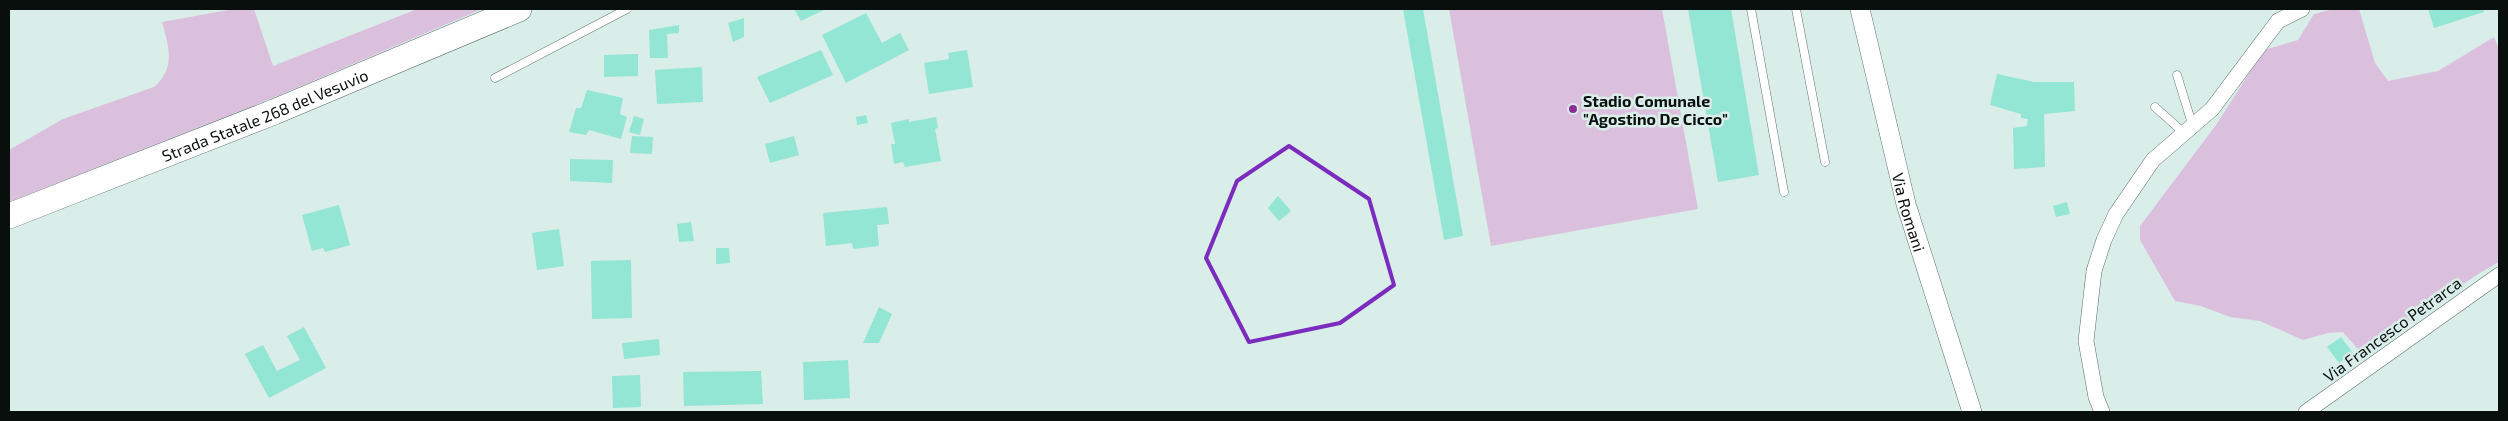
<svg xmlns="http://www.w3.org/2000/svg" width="2508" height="421" viewBox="0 0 2508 421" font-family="'Exo 2',sans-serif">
<rect width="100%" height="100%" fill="#d9ede9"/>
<path fill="#dbc0de" d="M234,9H254L273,66L417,9H482L273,98L9,202V150L63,119L154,87C176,68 169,47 162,22Z
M1449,9H1662L1698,209L1491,246Z
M2334,9H2359L2375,63L2388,81L2438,71L2494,37L2499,49V262L2478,274L2362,354L2343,332L2328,333L2303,340L2260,321L2230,317L2201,306L2175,301L2140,240V226L2216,125L2264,50L2298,40L2314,14Z"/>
<path fill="#93e5d4" d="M794,9H826L801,21Z
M1403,9H1423L1463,236L1444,240Z
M1688,9H1731L1759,175L1718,182Z
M2428,9H2483L2484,12L2434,28Z
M866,13L882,43L900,33L909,50L846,83L822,35Z
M744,18V37L733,42L728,23Z
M679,25V33L667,34L668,58H650L649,30Z
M821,50L833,75L770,103L757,77Z
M967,50L973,87L929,94L924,63L949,59L948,53Z
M638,54V76L604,77V55Z
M702,67L703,102L657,104L655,70Z
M1997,74L2034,82H2074L2075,111L2044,114L2045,167L2014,169L2013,128L2027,126L2028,119L2021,118V114L1990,105Z
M587,90L623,98L620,114L627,117L621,139L589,130L586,135L569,132L576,108H581Z
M866,115L868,123L857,125L856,117Z
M634,116L644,119L640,135L629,132Z
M936,117L938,128L935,129L941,161L905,167L903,162L894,164L891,144H895L891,123L909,119V122Z
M632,136L653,137L652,154L630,153Z
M794,136L799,155L770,163L765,144Z
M570,159L613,160L612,183L570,181Z
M1278,196L1291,211L1279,221L1268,208Z
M2067,202L2070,214L2056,217L2053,206Z
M339,205L350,245L325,252L323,248L312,251L302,215Z
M887,207L889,224L877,225L879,246L853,249L852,243L826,246L823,213Z
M691,222L694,241L679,242L677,224Z
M559,229L564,266L537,270L532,233Z
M716,248H729L730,263L716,264Z
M631,260L632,318L592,319L591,261Z
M879,307L892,314L879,343H863Z
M304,327L326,368L269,398L245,354L263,345L277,371L300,360L287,336Z
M2341,337L2353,353L2339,363L2327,347Z
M659,339L660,355L624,359L622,343Z
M848,360L850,398L804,400L803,362Z
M761,371L763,404L684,406L683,372Z
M640,375L641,407L613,408L612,376Z"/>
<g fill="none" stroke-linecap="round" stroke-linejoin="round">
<g stroke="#5e706c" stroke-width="9">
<path id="service" d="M1751,9L1784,192
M1796,9L1825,162
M2177,75L2193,127
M495,78L627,9
M2155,107L2184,133"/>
</g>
<g stroke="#5e706c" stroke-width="16">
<path id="minor" d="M2102,412L2096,397L2086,341L2094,271L2104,240L2116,214L2153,160L2212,109L2278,21L2302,9
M2306,412L2499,275"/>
</g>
<g stroke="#5e706c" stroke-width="20">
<g id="tertiary">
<path id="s1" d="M1860,9L1906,204L1972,412"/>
</g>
</g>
<g stroke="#5e706c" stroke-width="26">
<g id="trunk">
<path id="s2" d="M9,216L274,112L519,9"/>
</g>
</g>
<use href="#service" stroke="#fff" stroke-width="8"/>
<use href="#minor" stroke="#fff" stroke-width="15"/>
<use href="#tertiary" stroke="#fff" stroke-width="19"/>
<use href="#trunk" stroke="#fff" stroke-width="25"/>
</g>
<path fill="none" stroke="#7b2cbf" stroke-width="4" stroke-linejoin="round" d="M1289,146L1369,199L1394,285L1340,323L1249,342L1206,258L1237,181Z"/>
<circle fill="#8b2d97" stroke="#d9ede9" stroke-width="2" cx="1573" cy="109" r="5"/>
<g text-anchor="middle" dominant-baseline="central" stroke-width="5" stroke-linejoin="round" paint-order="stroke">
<g font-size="16" font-weight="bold" fill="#080f0d" stroke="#d9ede9" text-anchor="start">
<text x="1583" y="100">Stadio Comunale<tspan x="1583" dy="18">"Agostino De Cicco"</tspan></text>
</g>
<g font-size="16" fill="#080f0d" stroke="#d9ede9">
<text stroke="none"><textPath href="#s2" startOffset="275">Strada Statale 268 del Vesuvio</textPath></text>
<text stroke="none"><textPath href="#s1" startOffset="209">Via Romani</textPath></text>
<text transform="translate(2392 329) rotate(-36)">Via Francesco Petrarca</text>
</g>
</g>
<rect width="2508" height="421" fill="none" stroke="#080f0d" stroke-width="20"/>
</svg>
